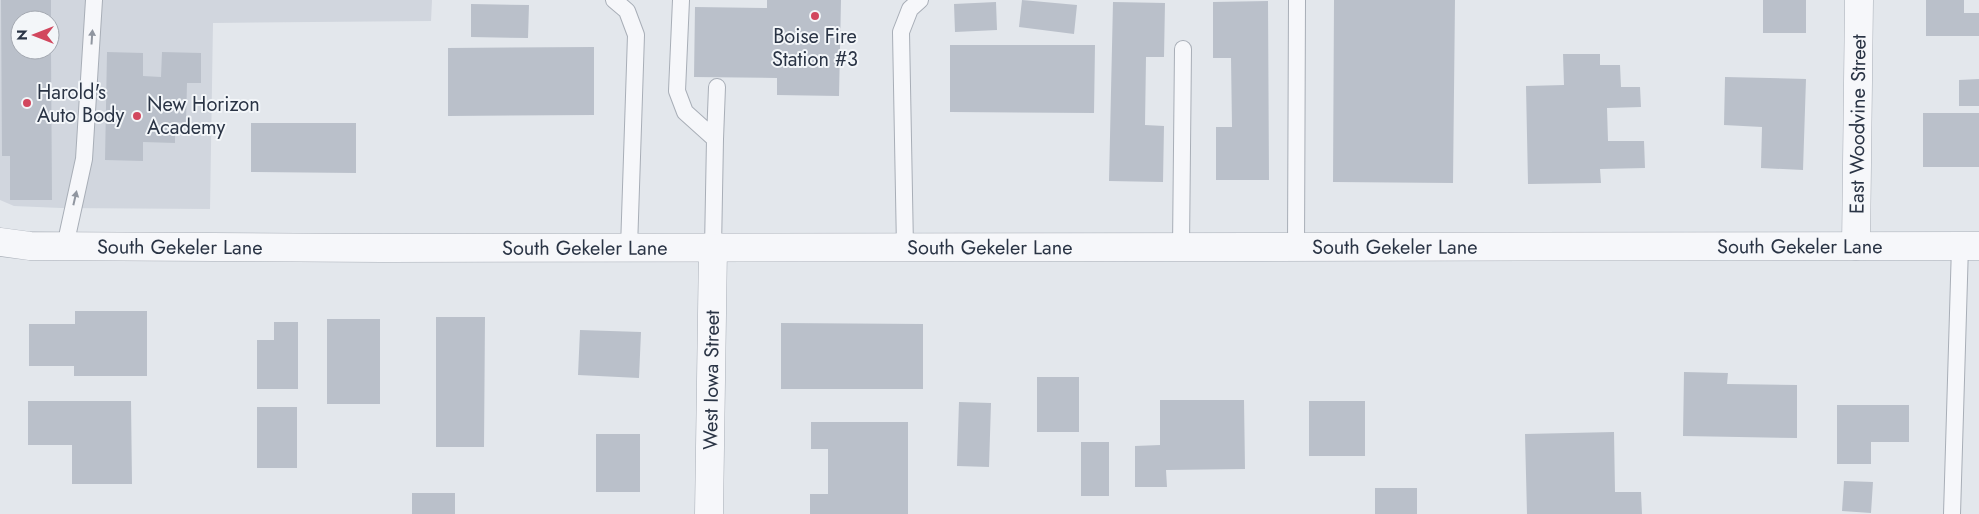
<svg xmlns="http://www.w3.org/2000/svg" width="1979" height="514" viewBox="0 0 1979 514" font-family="Jost,sans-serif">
<rect width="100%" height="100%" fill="#e3e7ec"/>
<path fill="#d1d6de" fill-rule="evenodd" d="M0,0H432L431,21L213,23L210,209L61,208L14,206L0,200ZM20,20H50V50H20Z"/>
<path fill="#bac0ca" d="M1,0H51V20H20V50H51L52,200H10V156H2Z
M767,0H841L839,96L777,95V78L694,77L695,7L767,8Z
M1022,0L1077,5L1074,34L1019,27Z
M1334,0H1455L1453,183L1333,182Z
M1763,0H1806V33H1763Z
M1926,0H1964V13H1979V36H1926Z
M1268,1L1269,180H1216V127H1232L1231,58H1213V2Z
M996,2L997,30L955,32L954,4Z
M1113,2L1165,3L1164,57H1146L1145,125L1164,126L1163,182L1109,181Z
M471,4L529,5L528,38L471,37Z
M950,45H1095L1094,113L950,112Z
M594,47V115L448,116V48Z
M107,52L143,53V76L161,77L162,52L201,53V83H187L186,123L175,122V143L143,142V161L105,160Z
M1563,54H1600V65H1620L1621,87H1640L1641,107L1607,108L1608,141H1644L1645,168L1600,169L1601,183L1528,184L1526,86L1564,85Z
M1725,77L1806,79L1803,170L1761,168L1762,127L1724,125Z
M1979,79V106H1959V80Z
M1923,113H1979V167H1923Z
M251,123H356V173L251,172Z
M75,311H147V376H74V366H29V324H75Z
M436,317H485L484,447H436Z
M327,319H380V404H327Z
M274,322H298V389H257V340H274Z
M781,323L923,324V389H781Z
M580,330L641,332L639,378L578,375Z
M1684,372L1728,373L1727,384L1797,385V438L1683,436Z
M1037,377H1079V432H1037Z
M1160,400H1244L1245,469L1166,470L1167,487H1135V446L1160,445Z
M28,401H131L132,484H72V445H28Z
M1309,401H1365V456H1309Z
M959,402L991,403L989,467L957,466Z
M1837,405H1909V442H1871V464H1837Z
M257,407H297V468H257Z
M811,422H908V514H810V494H828V449H811Z
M1614,432L1615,492H1641L1642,514H1527L1525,434Z
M596,434H640V492H596Z
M1081,442H1109V496H1081Z
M1844,481L1873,482L1871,513L1842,511Z
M1375,488H1417V514H1375Z
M412,493H455V514H412Z"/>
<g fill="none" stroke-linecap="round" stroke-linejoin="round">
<g stroke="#a8aeb7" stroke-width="18">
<path id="service" d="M614,0L627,11L636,35L629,248
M681,0L677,91L685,112L715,139L713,248
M715,139L717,87
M65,246L84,159L94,0
M1181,247L1183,49
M1296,247L1297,0
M905,248L901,32L910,9L920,0
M1952,514L1960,246"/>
</g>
<g stroke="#a8aeb7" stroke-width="29">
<g id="minor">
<path id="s1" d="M1856,246L1859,0"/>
</g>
</g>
<g stroke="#a8aeb7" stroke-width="29">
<g id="tertiary">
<path id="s2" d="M0,242L30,246L383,248L1979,246"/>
<path id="s3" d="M709,514L713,248"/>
</g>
</g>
<use href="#service" stroke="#f6f7fa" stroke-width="16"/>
<use href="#minor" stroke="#f6f7fa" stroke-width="28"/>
<use href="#tertiary" stroke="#f6f7fa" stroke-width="28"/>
</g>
<defs><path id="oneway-solid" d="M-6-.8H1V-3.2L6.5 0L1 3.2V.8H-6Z" transform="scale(1.25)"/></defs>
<g fill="#9096a0">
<use href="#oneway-solid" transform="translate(92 37) rotate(-86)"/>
<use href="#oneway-solid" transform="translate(75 198) rotate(-77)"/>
</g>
<g fill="#d2475e" stroke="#f3f6f9" stroke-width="2">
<circle cx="815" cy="16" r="5"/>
<circle cx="27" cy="103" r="5"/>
<circle cx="137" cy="116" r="5"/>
</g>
<g text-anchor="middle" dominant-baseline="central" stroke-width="4" stroke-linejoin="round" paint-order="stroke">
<g font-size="20" fill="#2a3445" stroke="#f3f6f9" text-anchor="start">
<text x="815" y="36" text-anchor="middle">Boise Fire<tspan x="815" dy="23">Station #3</tspan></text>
<text x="37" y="92">Harold's<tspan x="37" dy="23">Auto Body</tspan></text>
<text x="147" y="104">New Horizon<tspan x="147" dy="23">Academy</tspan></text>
</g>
<g font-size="20" fill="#2a3445" stroke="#f3f6f9">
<text stroke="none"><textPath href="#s1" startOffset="122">East Woodvine Street</textPath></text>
<text stroke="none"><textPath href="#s2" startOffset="1800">South Gekeler Lane</textPath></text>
<text stroke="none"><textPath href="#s2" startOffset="180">South Gekeler Lane</textPath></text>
<text stroke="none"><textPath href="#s2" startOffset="990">South Gekeler Lane</textPath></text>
<text stroke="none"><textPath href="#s2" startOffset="1395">South Gekeler Lane</textPath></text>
<text stroke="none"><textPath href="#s2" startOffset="585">South Gekeler Lane</textPath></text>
<text stroke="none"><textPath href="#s3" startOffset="134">West Iowa Street</textPath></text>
</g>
</g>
<g transform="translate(35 35) rotate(270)"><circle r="24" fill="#f3f6f9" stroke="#a3a8b1"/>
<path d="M0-4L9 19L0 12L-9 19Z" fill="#d2475e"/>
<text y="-8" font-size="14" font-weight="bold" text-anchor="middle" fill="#2a3445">N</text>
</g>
</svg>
